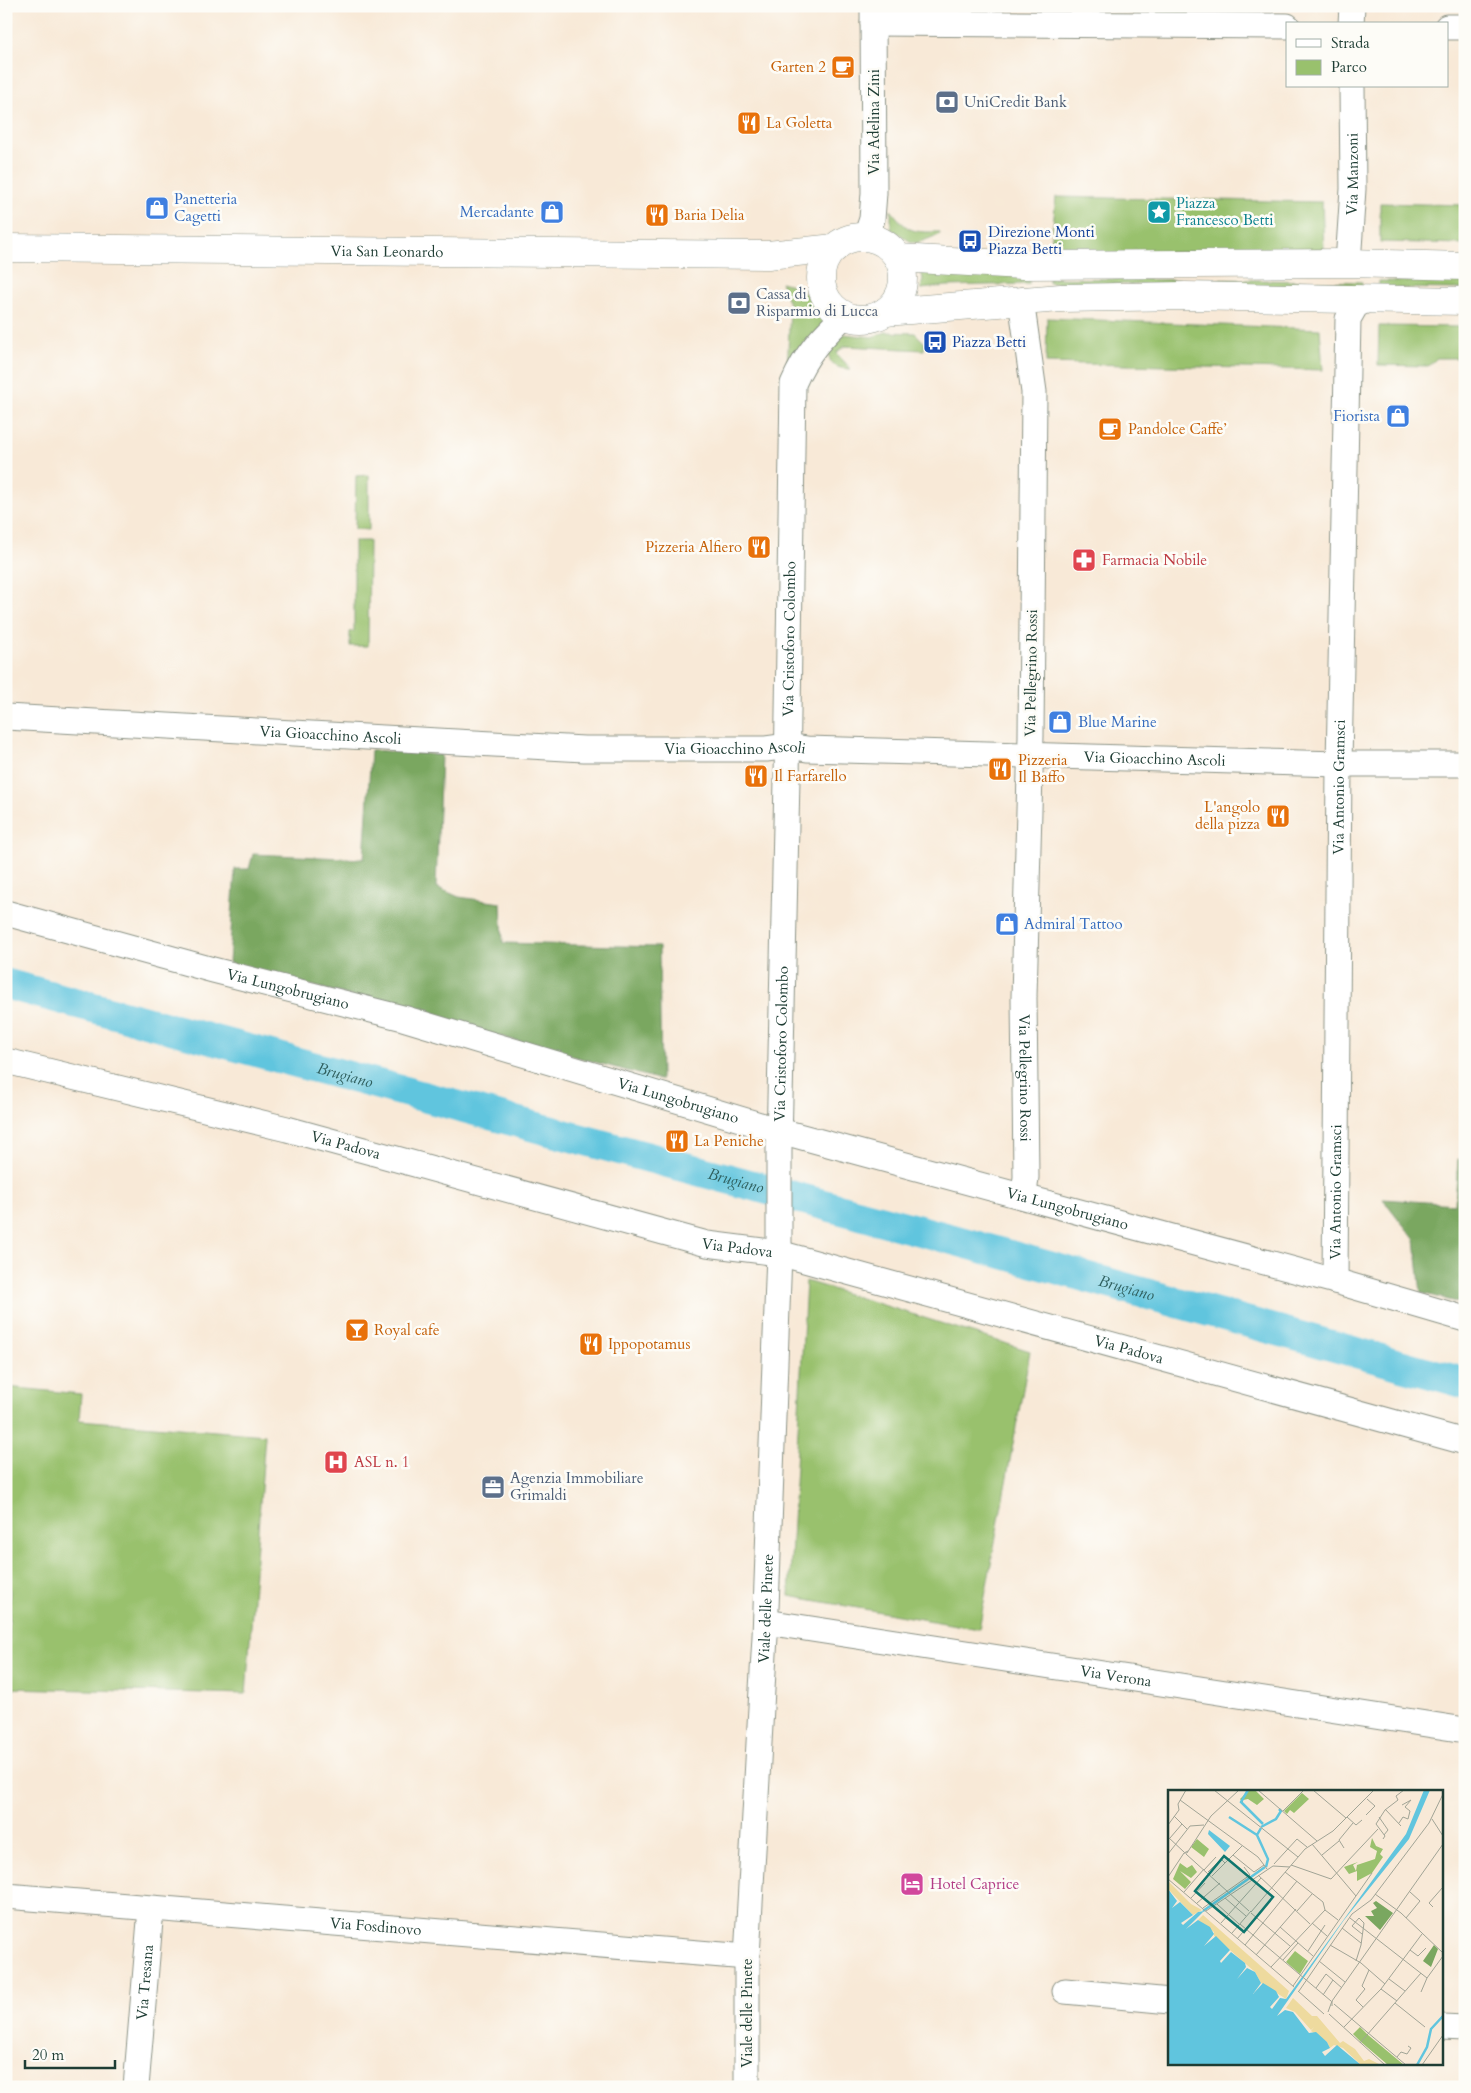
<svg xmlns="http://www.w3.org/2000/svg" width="1471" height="2093" viewBox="0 0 1471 2093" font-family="Cardo,serif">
<rect width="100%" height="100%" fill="#fdfcf7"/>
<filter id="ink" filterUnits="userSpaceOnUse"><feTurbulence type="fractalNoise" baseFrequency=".02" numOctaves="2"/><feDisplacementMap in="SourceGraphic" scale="10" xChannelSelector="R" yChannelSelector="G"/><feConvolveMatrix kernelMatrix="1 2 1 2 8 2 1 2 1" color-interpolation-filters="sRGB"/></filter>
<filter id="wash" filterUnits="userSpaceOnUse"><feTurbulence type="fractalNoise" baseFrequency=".0096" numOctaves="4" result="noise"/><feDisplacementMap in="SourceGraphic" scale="20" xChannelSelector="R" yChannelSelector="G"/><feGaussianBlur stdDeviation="1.12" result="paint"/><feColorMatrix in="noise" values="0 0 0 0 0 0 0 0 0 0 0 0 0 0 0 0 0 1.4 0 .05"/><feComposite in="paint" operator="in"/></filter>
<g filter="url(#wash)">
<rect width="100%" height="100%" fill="#f8e9d7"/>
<path fill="#99c16d" stroke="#5c7f50" d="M1056,197L1322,202L1324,249L1050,255Z
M1380,203L1465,205V244L1380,242Z
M891,210C909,233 912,232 940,232V234C908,247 918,245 891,229Z
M921,270L1029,276V284L947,286L921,289L923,279Z
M1049,278L1180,280V285L1049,283Z
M1197,279L1362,282V288L1196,285Z
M1379,281L1465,282V289L1379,288Z
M781,282C811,289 807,301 826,320L787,374L790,307Z
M1047,318L1320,329L1323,370L1046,363Z
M1379,326L1465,327V361L1462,358H1437L1428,366L1378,365Z
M886,332L915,333L925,343L924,350L845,346L836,353L851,369C836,369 828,364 828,349L838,337L844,334L872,337Z
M369,475V530L355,529L356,476Z
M354,541H369L368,646H350V632L354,631Z
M806,1281L1030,1351L979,1629L789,1596Z
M6,1387L81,1394L79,1420L265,1435L246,1694L8,1688L10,1590L6,1585Z"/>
<path fill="#7aa760" stroke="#4c724a" d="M1088,6H1250L1242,15L1216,13L1201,15L1128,13Z
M371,750L441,755L436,887L459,897L501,903L503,943L659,947L661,1080L229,963L235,869H249L253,854L364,859Z
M1458,1159L1465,1160V1304L1421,1293L1415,1240L1383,1199L1455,1204Z"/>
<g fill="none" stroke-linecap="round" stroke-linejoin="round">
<path stroke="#60c5de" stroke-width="31" id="s1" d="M6,984L951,1239L1465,1383"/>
</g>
</g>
<g filter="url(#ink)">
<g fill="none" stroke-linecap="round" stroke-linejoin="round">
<g stroke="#8c9386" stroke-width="27">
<g id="minor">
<path d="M873,23L1287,26"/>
<path d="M1351,24L1352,6"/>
<path d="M1447,27H1465"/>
<path d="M866,237L872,219L874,193L873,8"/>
<path id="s2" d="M1348,263L1353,189L1352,86"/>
<path id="s3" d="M1021,300L1034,392L1031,736L1024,997L1026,1177L1024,1196"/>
<path id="s4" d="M6,717L584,749H766L788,746L807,749L1339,764H1465"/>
<path id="s5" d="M6,913L213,970L403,1018L780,1131L1335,1281L1465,1319"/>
<path id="s6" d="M6,1061L287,1129L707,1244L779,1253L1465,1442"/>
<path id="s7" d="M1335,1281L1339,764L1348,319L1356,305L1365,301"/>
<path id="s8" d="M766,1622L1465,1730"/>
<path id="s9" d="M6,1896L747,1957"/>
<path d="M1065,1991L1170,2001"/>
<path d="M1442,2027L1465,2028"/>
<path id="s10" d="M136,2087L151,1909"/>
<path id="s11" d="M747,2087V1957L765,1636L779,1253V1145L787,779L793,384C807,352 820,339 845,315"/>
</g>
</g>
<g stroke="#8c9386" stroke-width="29">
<g id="secondary">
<circle cx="862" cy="278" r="41"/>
<path id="s12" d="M6,248L768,255L835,248"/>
<path d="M898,258L1022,265L1348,263L1465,266"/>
<path d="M885,312L1061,298L1185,296L1465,301"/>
</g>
</g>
<use href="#minor" stroke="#fff" stroke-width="25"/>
<use href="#secondary" stroke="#fff" stroke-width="28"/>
</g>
</g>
<defs>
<g id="cafe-square" transform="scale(1.25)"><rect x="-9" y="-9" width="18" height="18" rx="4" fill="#e8710a" stroke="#fdfcf7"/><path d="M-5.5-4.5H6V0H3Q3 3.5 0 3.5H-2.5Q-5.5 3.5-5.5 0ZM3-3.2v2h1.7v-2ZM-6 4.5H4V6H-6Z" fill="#fff"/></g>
<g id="bank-square" transform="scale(1.25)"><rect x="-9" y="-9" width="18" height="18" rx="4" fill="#5c6f8a" stroke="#fdfcf7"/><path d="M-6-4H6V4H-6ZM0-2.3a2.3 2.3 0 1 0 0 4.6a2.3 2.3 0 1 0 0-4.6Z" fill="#fff"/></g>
<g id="restaurant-square" transform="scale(1.25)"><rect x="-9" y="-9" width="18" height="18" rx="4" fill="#e8710a" stroke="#fdfcf7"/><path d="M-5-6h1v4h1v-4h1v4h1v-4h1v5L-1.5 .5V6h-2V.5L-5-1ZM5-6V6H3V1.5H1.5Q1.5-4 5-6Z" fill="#fff"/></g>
<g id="shop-square" transform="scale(1.25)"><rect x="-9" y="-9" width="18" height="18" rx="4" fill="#3f7fe0" stroke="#fdfcf7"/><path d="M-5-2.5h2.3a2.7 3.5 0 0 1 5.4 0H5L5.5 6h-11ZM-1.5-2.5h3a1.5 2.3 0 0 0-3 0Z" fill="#fff"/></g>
<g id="sight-square" transform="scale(1.25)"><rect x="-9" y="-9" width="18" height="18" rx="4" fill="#0f9aa8" stroke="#fdfcf7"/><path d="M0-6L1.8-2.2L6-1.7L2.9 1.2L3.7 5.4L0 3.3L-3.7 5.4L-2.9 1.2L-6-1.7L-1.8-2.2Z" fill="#fff"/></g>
<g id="bus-square" transform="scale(1.25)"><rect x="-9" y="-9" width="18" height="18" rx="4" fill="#1a4fb4" stroke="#fdfcf7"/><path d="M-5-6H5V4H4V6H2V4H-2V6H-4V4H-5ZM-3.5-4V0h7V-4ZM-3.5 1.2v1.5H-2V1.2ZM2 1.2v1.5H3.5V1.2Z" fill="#fff"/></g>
<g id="pharmacy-square" transform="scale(1.25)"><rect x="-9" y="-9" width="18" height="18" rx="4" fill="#e0444e" stroke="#fdfcf7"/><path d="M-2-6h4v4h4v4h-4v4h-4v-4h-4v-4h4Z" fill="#fff"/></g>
<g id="bar-square" transform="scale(1.25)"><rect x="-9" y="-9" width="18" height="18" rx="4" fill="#e8710a" stroke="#fdfcf7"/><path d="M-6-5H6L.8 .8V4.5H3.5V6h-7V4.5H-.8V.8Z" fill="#fff"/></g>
<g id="hospital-square" transform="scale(1.25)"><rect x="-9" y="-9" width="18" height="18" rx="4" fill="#e0444e" stroke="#fdfcf7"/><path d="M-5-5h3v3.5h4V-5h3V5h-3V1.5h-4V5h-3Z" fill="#fff"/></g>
<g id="office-square" transform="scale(1.25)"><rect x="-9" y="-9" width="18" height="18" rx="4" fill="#5c6f8a" stroke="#fdfcf7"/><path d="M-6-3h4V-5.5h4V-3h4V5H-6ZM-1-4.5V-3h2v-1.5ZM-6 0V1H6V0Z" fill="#fff"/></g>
<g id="hotel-square" transform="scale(1.25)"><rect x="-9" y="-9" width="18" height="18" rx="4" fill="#d1479c" stroke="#fdfcf7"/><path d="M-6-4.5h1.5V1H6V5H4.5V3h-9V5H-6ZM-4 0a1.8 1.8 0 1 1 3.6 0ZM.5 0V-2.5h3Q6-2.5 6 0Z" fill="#fff"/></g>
</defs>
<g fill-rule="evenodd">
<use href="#cafe-square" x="843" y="67"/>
<use href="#bank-square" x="947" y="102"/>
<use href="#restaurant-square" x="749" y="123"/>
<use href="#shop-square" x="157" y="208"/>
<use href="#shop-square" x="552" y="212"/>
<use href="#sight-square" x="1159" y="212"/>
<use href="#restaurant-square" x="657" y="215"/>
<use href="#bus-square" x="970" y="241"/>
<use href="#bank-square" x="739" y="303"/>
<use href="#bus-square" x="935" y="342"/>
<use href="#shop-square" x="1398" y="416"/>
<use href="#cafe-square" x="1110" y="429"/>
<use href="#restaurant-square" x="759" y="547"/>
<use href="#pharmacy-square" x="1084" y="560"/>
<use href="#shop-square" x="1060" y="722"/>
<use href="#restaurant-square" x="1000" y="769"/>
<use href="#restaurant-square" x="756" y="776"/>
<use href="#restaurant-square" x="1278" y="816"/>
<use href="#shop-square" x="1007" y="924"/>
<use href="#restaurant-square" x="677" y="1141"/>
<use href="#bar-square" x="357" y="1330"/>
<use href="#restaurant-square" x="591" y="1344"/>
<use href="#hospital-square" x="336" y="1462"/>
<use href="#office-square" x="493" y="1487"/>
<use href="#hotel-square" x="912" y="1884"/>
</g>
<g text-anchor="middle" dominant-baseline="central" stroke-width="5" stroke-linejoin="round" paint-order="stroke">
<g font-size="15" fill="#c56008" stroke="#fdfcf7" text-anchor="start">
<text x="826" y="67" text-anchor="end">Garten 2</text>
<text x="766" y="123">La Goletta</text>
<text x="674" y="215">Baria Delia</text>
<text x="1128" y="429">Pandolce Caffe’</text>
<text x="742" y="547" text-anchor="end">Pizzeria Alfiero</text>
<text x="1018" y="760">Pizzeria<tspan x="1018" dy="17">Il Baffo</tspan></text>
<text x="774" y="776">Il Farfarello</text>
<text x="1260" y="807" text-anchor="end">L'angolo<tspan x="1260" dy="17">della pizza</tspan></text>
<text x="694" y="1141">La Peniche</text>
<text x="374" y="1330">Royal cafe</text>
<text x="608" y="1344">Ippopotamus</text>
</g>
<g font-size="15" fill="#4e5e75" stroke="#fdfcf7" text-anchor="start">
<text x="964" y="102">UniCredit Bank</text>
<text x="756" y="294">Cassa di<tspan x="756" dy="17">Risparmio di Lucca</tspan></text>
<text x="510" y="1478">Agenzia Immobiliare<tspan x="510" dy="17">Grimaldi</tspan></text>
</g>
<g font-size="15" fill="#1f3d34" stroke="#fdfcf7">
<text transform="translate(874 122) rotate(-90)">Via Adelina Zini</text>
<text stroke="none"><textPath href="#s2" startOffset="89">Via Manzoni</textPath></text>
<text stroke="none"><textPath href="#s12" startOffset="381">Via San Leonardo</textPath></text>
<text stroke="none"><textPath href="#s11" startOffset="1449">Via Cristoforo Colombo</textPath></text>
<text transform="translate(1031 673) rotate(-89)">Via Pellegrino Rossi</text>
<text stroke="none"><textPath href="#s4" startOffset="325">Via Gioacchino Ascoli</textPath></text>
<text stroke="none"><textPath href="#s4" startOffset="730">Via Gioacchino Ascoli</textPath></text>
<text stroke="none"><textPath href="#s4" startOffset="1150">Via Gioacchino Ascoli</textPath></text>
<text stroke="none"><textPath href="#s7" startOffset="494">Via Antonio Gramsci</textPath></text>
<text stroke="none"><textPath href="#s5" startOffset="292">Via Lungobrugiano</textPath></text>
<text stroke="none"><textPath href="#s11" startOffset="1044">Via Cristoforo Colombo</textPath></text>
<text stroke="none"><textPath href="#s3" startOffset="779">Via Pellegrino Rossi</textPath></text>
<text stroke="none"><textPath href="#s5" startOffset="698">Via Lungobrugiano</textPath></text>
<text stroke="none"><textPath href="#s6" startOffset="350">Via Padova</textPath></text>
<text stroke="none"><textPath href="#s7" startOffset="89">Via Antonio Gramsci</textPath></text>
<text stroke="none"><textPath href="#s5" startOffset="1102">Via Lungobrugiano</textPath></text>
<text stroke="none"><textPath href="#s6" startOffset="755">Via Padova</textPath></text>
<text stroke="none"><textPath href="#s6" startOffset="1160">Via Padova</textPath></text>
<text stroke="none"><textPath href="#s11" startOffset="479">Viale delle Pinete</textPath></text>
<text stroke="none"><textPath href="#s8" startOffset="354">Via Verona</textPath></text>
<text stroke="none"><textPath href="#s9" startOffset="371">Via Fosdinovo</textPath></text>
<text stroke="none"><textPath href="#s10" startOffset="105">Via Tresana</textPath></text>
<text transform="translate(747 2013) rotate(-90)">Viale delle Pinete</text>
</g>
<g font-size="15" fill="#366cbe" stroke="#fdfcf7" text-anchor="start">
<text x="174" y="199">Panetteria<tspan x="174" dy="17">Cagetti</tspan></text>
<text x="534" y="212" text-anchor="end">Mercadante</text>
<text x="1380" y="416" text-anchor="end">Fiorista</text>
<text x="1078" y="722">Blue Marine</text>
<text x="1024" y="924">Admiral Tattoo</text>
</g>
<g font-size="15" fill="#0d838f" stroke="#fdfcf7" text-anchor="start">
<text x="1176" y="203">Piazza<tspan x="1176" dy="17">Francesco Betti</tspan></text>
</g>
<g font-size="15" fill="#164399" stroke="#fdfcf7" text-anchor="start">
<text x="988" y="232">Direzione Monti<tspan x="988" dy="17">Piazza Betti</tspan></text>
<text x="952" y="342">Piazza Betti</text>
</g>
<g font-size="15" fill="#be3a42" stroke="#fdfcf7" text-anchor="start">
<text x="1102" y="560">Farmacia Nobile</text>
<text x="354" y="1462">ASL n. 1</text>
</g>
<g font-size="15" fill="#b23c85" stroke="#fdfcf7" text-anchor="start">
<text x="930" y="1884">Hotel Caprice</text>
</g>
<g font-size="16" font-style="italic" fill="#2f5f5e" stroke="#fdfcf7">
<text stroke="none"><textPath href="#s1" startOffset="351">Brugiano</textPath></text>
<text stroke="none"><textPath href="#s1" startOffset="756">Brugiano</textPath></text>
<text stroke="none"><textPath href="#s1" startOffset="1161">Brugiano</textPath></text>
</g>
</g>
<g transform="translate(1168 1790)">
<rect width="275" height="275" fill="#f8e9d7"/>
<path d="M81,0H87L96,9L89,15L80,9L75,10V13L72,9ZM134,3L141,9L126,23L122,20L119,24L116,21ZM204,48L208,56L215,59L212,64L215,67L204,83L189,91V81L181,84L176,77L190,72L185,75L188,81L189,75L207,69L209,61L202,57ZM29,49L41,59L36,67L23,57ZM12,73L19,78L24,75L29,82L23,88L12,81L23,92L17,99L5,89ZM127,161L140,171L132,184L118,172ZM192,237L200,245L236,275H220L193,252L185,244Z" fill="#99c16d"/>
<path d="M208,111L225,123L212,140L197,126H206L203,121L209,118L205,113ZM266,155L270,159L263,177L255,171Z" fill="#7aa760"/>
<path d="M0,91L23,114L34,120L25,125L0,99ZM35,125L121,201L118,209L93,193L87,182L46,146V142L30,130ZM125,208L144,226H149L172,253L175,251L187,259L196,271L201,269L211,274L193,275L175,258L166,255L162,258L159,252L143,241L146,237L143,240L127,222L118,218Z" fill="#eeda9e"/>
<path d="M256,0H262L241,49L176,130L109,226L117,220L125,222L141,243L148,242L159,252L162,258L154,262L157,266L169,255L193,275H0V99L9,111L4,118L12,112L25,125L13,133L15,135L30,122L36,121L18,139L30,130L42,137L46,144L36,156L48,146L62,160L52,171L53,173L63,162L77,173L78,177L69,189L79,178L87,182L93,193L85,204L95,193L108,201L111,207L102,217L104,219L112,208L118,209L238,44ZM41,40L62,56L57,62L40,44Z" fill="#60c5de"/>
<path fill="none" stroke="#60c5de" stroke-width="2.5" d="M80,0L73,12L95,34M61,27L89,45M93,37L108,29L113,21L111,19M93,38L89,45L100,69L98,77M35,121L97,77M249,275L259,257L263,239L275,226"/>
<path fill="none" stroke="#a1a496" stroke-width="1" d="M46,0L130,67M90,0L149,51M145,0L178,28M12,10L90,67L99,79M217,19L233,36M115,21L136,0M198,25L207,16L199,9M6,26L19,39M179,27L188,35L194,30M211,27L220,40L216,45M264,29L275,46M231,33L235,27L240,29L242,21L237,17L243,10L234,15M0,35L11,20L10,14L18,0M0,47L16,62M2,48L14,34M215,49L217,46L208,34L217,20L230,10L228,6L236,0M144,54L188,106M176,58L171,50L185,33M20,61L16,63H19L43,26L71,0M0,64L22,36L36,35M18,64L81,121M65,65L86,82L96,75M154,65L171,51M106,74L129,49L139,57M123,75L163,89L210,39M36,80L48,67M40,82L53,69L57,73M117,82L155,112L157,120L170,130M90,85L142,134M44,86L74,56M0,87L16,63M0,89L126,197M16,102L36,79M207,104L233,123L275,163M23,108L37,93M57,108L78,126M29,113L52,93M49,114L71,134M265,117L261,113L275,97M35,118L82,85L76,77M38,121L105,76L122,77M129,121L144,104M83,122L137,59L165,41L206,0M83,123L122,156M182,128L259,188L275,166M238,128L252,111L242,102M53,133L93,88M144,133L159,146M72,134L163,211M112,137L145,166M174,138L193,153M64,143L83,121M69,149L87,128M77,155L129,91M162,155L193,173L217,194M242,160L250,166L258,158M140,161L157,135M88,165L128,119M115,170L130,153M151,171L177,192M188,171L193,155L196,133L191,128L184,136L194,144M103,177L157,120M221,189L237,201M125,196L204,83M148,198L158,184L174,198M213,199L229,211M130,201L156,224M131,201L184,124L203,110L261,33L275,4M253,202L259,188M155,205L165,190M164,211L275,54M227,213L257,237M166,214L238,275M195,217L188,210L197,199L194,196L201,180M160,222L164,211V216M161,224L217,275M176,237L213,199L254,144M192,253L253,183M229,267L233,262L239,264L243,258L240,256M254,275L275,245"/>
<path fill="#0f766e" fill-opacity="0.15" stroke="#0f766e" stroke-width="2.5" d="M56,66L105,107L76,142L27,101Z"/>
<rect width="275" height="275" fill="none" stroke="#1f3d34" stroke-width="2.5"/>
</g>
<rect width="1471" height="2093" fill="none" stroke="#fdfcf7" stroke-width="25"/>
<rect x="1286" y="22" width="162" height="65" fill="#fdfcf7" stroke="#a4b0a9"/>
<rect x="1296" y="39" width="25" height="8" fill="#ffffff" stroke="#a4b0a9"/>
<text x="1331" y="48" font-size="15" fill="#1f3d34">Strada</text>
<rect x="1296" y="60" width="25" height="15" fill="#99c16d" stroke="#a4b0a9"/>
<text x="1331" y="72" font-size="15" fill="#1f3d34">Parco</text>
<path d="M25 2060v8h90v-8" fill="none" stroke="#1f3d34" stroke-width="2.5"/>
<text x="32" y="2060" font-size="15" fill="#1f3d34" stroke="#fdfcf7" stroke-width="4" paint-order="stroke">20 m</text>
</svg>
